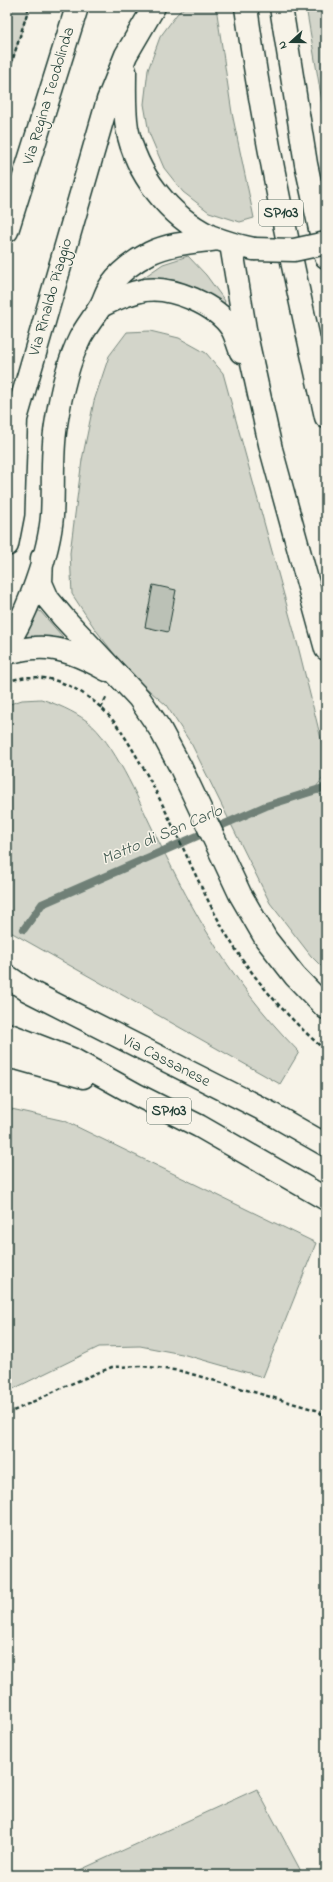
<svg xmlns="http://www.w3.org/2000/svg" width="333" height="1882" viewBox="0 0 333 1882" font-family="'Indie Flower',sans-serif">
<rect width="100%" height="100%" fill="#f7f3e8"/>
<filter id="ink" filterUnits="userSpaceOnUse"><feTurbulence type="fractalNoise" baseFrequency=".025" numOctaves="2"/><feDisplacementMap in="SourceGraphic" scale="8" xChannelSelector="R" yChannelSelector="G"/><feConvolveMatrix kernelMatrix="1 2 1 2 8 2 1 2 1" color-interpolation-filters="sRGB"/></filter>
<g filter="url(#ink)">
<path fill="#d3d5ca" stroke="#79897f" d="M7,7H29L7,78Z
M185,7H216L232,113L254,218L240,222L209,212L183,192L164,168L149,133L144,104L148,70L160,37L177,14Z
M306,7H326V125Z
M188,256L206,275L225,301L224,305L137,282L163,264Z
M150,331L179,338L206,353L223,373L298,646L326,759V774L313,791L326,797V971L311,956L270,903L192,745L166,705L128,672L95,629L72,594L70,553L82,460L94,401L109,356L127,332Z
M37,611H40L63,637L61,639L24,638Z
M41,699C57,704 73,711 87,721C114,742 138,799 153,830C170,864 187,899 207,932C233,976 263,1015 299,1052L280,1084L7,930V705L22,700Z
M7,1108L65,1121L316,1243L263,1377L182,1354L140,1346L99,1347L7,1392Z
M257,1789L303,1875H69Z"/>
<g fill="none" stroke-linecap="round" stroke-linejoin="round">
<path stroke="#6f8077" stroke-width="8" d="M24,929L42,904L266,806L326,787"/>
</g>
<path fill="#bbc1b6" stroke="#1f3d34" d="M153,585L176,590L168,632L145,627Z"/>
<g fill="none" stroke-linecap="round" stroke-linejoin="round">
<g stroke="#1f3d34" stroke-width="25">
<path id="minor" d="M125,71C125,90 124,109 127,128C136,174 169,216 210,236C225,242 239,246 254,249
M7,231L77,7
M7,545L13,514L16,419L108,100L126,55L154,7
M42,558L41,583L48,599L63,617L139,698L160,729L181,768L240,894L266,939L295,976L326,1008
M7,644C28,613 49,553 52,516C54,486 51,455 56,425C60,398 68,362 80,338C86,327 94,317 100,307C104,301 105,294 109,288C117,273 136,260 150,253C171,243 196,242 218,239
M7,653C16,651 26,648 35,648C61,646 85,658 107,670"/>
</g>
<g stroke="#1f3d34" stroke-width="25">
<path id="major" d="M7,976L27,990L270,1113L326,1145
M7,1034L72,1059L137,1095L199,1126L326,1199
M7,1057L19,1059L83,1077"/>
</g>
<g stroke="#1f3d34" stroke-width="25">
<path id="highway" d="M246,7C265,145 296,281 326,417
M281,7L306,164L326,257
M231,244L246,335L271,449L326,649
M101,306C115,299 129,293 145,290C172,286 217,305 232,329C236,336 238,345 241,352"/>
</g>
<path stroke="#1f3d34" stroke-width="2.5" stroke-dasharray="4 3" stroke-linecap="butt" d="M7,78L29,7
M7,682C47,666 91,692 115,723C125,736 133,750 141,764C172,818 194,878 225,932C251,977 287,1017 326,1051
M101,708L106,698
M7,1414L68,1385L112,1367L142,1366L181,1371L316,1410L326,1416"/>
<use href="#minor" stroke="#f7f3e8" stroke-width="22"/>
<use href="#major" stroke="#f7f3e8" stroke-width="22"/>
<use href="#highway" stroke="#f7f3e8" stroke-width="22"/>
<g stroke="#1f3d34" stroke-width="25" stroke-linecap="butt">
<path id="minor-bridge" d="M254,249L294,250L326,243"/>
</g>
<use href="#minor-bridge" stroke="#f7f3e8" stroke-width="22"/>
</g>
</g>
<g text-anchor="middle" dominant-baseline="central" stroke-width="3" stroke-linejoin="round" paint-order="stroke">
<g fill="#f7f3e8" stroke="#60746a" stroke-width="1">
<rect x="259" y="200" width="44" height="26" rx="3"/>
<rect x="147" y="1098" width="44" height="26" rx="3"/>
</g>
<g font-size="15" font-weight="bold" fill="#1f3d34">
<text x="281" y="213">SP103</text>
<text x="169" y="1111">SP103</text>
</g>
<g font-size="16" fill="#1f3d34" stroke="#f7f3e8">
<text transform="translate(49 96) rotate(-73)">Via Regina Teodolinda</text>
<text transform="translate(51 297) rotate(-74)">Via Rinaldo Piaggio</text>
<text transform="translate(166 1061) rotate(27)">Via Cassanese</text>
</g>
<g font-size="17" font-style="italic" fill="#405950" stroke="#f7f3e8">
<text transform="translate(162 835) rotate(-23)">Matto di San Carlo</text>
</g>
</g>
<rect width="333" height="1882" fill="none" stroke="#f7f3e8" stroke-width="24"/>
<rect x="12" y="12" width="309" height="1858" fill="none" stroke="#1f3d34" stroke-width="1.5" filter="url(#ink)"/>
<g transform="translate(291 42) rotate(249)" stroke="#f7f3e8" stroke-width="3" paint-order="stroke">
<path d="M0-3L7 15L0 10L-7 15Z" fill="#1f3d34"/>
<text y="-6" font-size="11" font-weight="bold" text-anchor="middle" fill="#1f3d34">N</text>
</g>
</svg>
